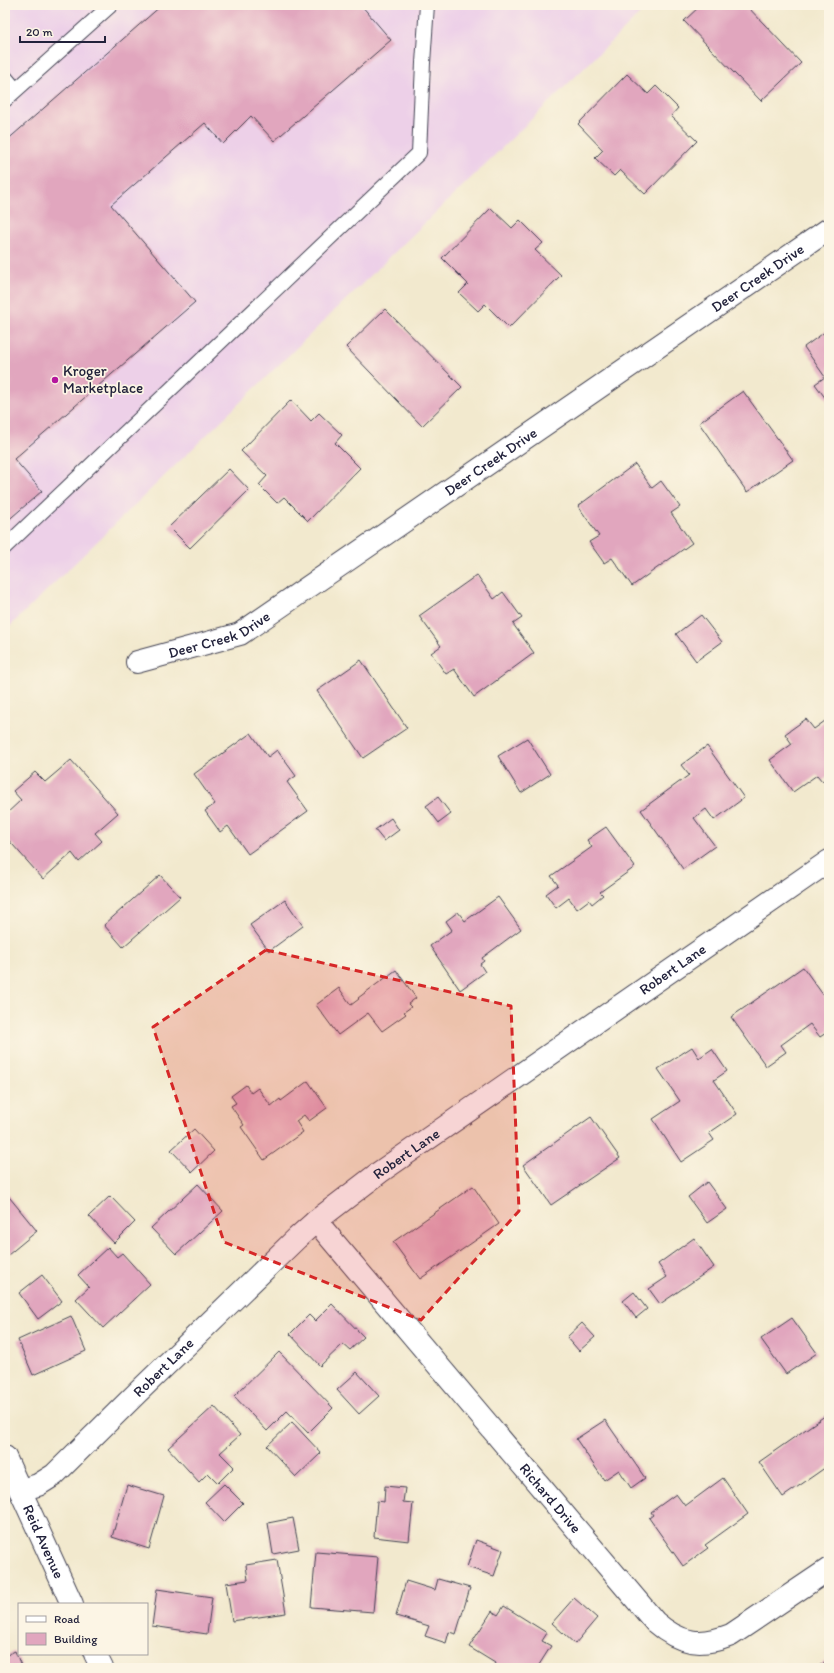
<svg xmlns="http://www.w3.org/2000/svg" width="834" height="1673" viewBox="0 0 834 1673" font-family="Itim,sans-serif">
<rect width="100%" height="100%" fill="#fcf5e5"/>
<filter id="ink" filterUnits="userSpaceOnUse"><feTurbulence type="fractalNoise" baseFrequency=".025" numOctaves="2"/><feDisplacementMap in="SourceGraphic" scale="8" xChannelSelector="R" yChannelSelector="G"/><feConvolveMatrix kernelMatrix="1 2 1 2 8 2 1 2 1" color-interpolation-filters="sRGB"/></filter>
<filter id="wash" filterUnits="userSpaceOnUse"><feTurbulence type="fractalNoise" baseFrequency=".012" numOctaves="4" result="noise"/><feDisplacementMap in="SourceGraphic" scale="16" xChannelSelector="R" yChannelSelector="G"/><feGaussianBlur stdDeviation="0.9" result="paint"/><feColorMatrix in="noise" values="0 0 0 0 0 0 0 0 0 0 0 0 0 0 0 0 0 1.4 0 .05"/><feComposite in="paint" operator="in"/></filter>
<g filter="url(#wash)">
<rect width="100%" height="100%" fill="#f2e9ce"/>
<path fill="#edd0e8" d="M5,5H649L5,631Z"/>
<g id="blocks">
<path fill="#e1a6be" d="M162,5H361L391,40L274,141L251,116L223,144L205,123L111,205L195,302L14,459L42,491L5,523V142Z
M701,5H746L801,63L761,101L684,21Z
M627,74L648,94L656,86L678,108L671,116L697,141L645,194L620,170L614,176L595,158L603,150L578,124Z
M491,208L512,228L520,220L543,243L535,250L561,275L509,328L485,304L478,311L459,293L468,284L442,258Z
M385,309L462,387L422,426L346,347Z
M829,329V403L815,384L825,377L804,347Z
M743,391L793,460L747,492L699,423Z
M291,400L311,421L319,413L342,435L335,443L360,468L308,521L284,497L277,503L259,485L267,476L241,451Z
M635,464L652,488L661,481L680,507L671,513L692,543L632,586L612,558L604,563L589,542L599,536L578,506Z
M229,469L249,490L190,548L169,527Z
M477,575L494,599L503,592L522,618L513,624L534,653L474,697L454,669L446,674L431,653L441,646L419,616Z
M701,615L722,642L696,661L676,634Z
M361,660L407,728L363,758L317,691Z
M829,718V776L822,781L817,775L793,792L770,760L792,744L785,734L806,719L814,729Z
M251,733L268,757L277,750L296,776L287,782L308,811L248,854L228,826L220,832L205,811L215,804L194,774Z
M527,738L550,774L521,793L498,756Z
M707,746L744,798L714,820L706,809L694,818L715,846L683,869L641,810L689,775L681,765Z
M71,760L118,813L95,833L102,841L79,862L72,853L43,879L5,836V815L21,800L13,791L35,772L45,782Z
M438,797L451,814L439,823L426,806Z
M391,818L399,830L384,841L375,830Z
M606,827L635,867L600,892L603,895L592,904L589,900L577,909L569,898L556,908L546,894L558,885L551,876L592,847L587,840Z
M160,875L180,897L123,947L104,925Z
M498,897L521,929L482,958L484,961L480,964L485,972L460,990L430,946L452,930L446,921L458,912L465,921Z
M285,900L303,926L269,951L250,925Z
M803,967L829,1003V1031L820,1037L810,1024L781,1045L786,1052L766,1066L731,1017Z
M396,970L416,998L408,1004L411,1007L404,1012L406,1014L382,1031L368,1013L338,1035L316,1005L339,988L351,1005L359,999L358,998Z
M692,1047L699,1058L712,1049L727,1071L714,1080L737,1114L709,1133L714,1140L681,1162L653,1119L680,1101L658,1069Z
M308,1081L327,1108L309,1121L304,1115L296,1121L303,1132L264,1160L241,1127L244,1125L231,1106L236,1103L231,1096L246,1085L251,1093L258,1088L271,1106L280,1099L281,1101Z
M591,1117L620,1158L551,1205L523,1165Z
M194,1129L214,1151L192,1172L171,1150Z
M707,1182L727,1209L707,1223L688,1197Z
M198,1184L223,1211L176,1254L151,1228Z
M473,1186L499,1224L420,1279L393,1242Z
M5,1192L37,1231L8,1255L5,1252Z
M110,1196L135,1222L114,1243L89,1216Z
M694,1238L714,1267L660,1304L649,1289L667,1277L658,1264Z
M108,1247L117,1257L122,1253L150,1284L103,1328L76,1299L89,1287L78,1275Z
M42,1275L62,1301L38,1319L19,1293Z
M634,1292L647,1309L636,1318L623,1301Z
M332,1304L364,1337L350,1350L343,1344L320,1366L290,1334L309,1315L315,1321Z
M71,1316L86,1351L33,1375L18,1340Z
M792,1318L817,1353L786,1374L761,1339Z
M582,1323L595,1337L579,1351L567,1337Z
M279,1352L333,1408L308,1433L287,1411L267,1431L234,1396Z
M357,1372L379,1396L359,1414L337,1390Z
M214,1406L240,1435L220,1453L234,1467L218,1483L208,1473L199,1482L168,1448Z
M829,1413V1465L783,1497L759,1462Z
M605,1420L645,1478L631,1488L619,1470L604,1480L576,1439Z
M292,1422L321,1453L296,1477L267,1446Z
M723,1478L748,1514L705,1545L708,1548L683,1566L649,1518L653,1515L651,1512L676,1494L685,1506Z
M224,1484L243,1503L224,1522L205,1502Z
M127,1485L164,1496L149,1549L112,1537Z
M385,1486L405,1488L403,1502L413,1503L409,1541L374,1537L377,1501L384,1502Z
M293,1518L299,1549L273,1554L268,1523Z
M476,1540L503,1550L494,1576L467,1567Z
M316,1552L378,1557L373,1612L311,1607Z
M277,1560L286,1613L232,1621L226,1583L248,1580L246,1565Z
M438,1579L470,1588L456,1634L449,1632L446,1643L425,1636L429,1626L396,1616L406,1581L435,1590Z
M157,1589L212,1597L207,1634L152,1626Z
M574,1598L597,1618L575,1644L552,1623Z
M504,1606L547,1633L542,1641L551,1646L537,1668H493L495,1663L469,1647L492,1611L498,1615Z
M15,1651L22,1668H5V1656Z
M829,1659V1668H816Z"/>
</g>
</g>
<g filter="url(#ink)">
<use href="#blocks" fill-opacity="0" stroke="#414051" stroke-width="1"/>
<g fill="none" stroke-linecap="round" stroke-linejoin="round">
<g stroke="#414051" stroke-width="16">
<path id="service" d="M5,77L16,90
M5,100L111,5
M5,547L419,153L423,63L427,5"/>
</g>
<g stroke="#414051" stroke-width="24">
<g id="minor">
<path id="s1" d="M137,662L240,634L829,229"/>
<path id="s2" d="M316,1221L655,1622C680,1644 701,1647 731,1635L829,1569"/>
<path id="s3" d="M5,1457L72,1604"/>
<path id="s4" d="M20,1490L38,1485L54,1475L137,1393L297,1238L316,1221L380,1172L829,861"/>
<path d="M95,1654L102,1668"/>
</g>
</g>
<use href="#service" stroke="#fff" stroke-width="14"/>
<use href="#minor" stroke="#fff" stroke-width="22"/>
</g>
</g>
<path fill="#d62828" fill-opacity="0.2" stroke="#d62828" stroke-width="3" stroke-dasharray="8 5" stroke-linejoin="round" d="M266,950L511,1006L519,1211L421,1320L224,1242L153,1027Z"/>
<circle fill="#b5179e" stroke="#fcf5e5" stroke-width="1.5" cx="55" cy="380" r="4"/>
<g text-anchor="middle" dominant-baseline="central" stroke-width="3.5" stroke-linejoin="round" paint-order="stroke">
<g font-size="15" fill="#22223b" stroke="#fcf5e5">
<text stroke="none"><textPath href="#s1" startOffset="735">Deer Creek Drive</textPath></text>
<text stroke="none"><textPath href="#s1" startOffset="411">Deer Creek Drive</textPath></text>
<text stroke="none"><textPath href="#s1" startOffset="87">Deer Creek Drive</textPath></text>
<text stroke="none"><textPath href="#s4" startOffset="839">Robert Lane</textPath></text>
<text stroke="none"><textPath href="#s4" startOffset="515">Robert Lane</textPath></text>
<text stroke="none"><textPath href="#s4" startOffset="191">Robert Lane</textPath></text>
<text stroke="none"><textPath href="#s2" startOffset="363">Richard Drive</textPath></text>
<text stroke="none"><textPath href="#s3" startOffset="93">Reid Avenue</textPath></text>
</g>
<g font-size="15" fill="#22223b" stroke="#fcf5e5" text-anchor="start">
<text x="63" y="371">Kroger<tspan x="63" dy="17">Marketplace</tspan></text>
</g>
</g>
<rect width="834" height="1673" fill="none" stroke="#fcf5e5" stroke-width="20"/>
<rect x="18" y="1603" width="130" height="52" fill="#fcf5e5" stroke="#a5a1a1"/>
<rect x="26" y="1616" width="20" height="6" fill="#ffffff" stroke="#a5a1a1"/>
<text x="54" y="1623" font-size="12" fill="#22223b">Road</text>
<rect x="26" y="1633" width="20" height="12" fill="#e1a6be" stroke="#a5a1a1"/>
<text x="54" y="1643" font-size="12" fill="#22223b">Building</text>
<path d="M20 36v6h85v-6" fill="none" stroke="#22223b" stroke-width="2"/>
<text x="26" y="36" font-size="12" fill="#22223b" stroke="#fcf5e5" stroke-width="3" paint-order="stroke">20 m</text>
</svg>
